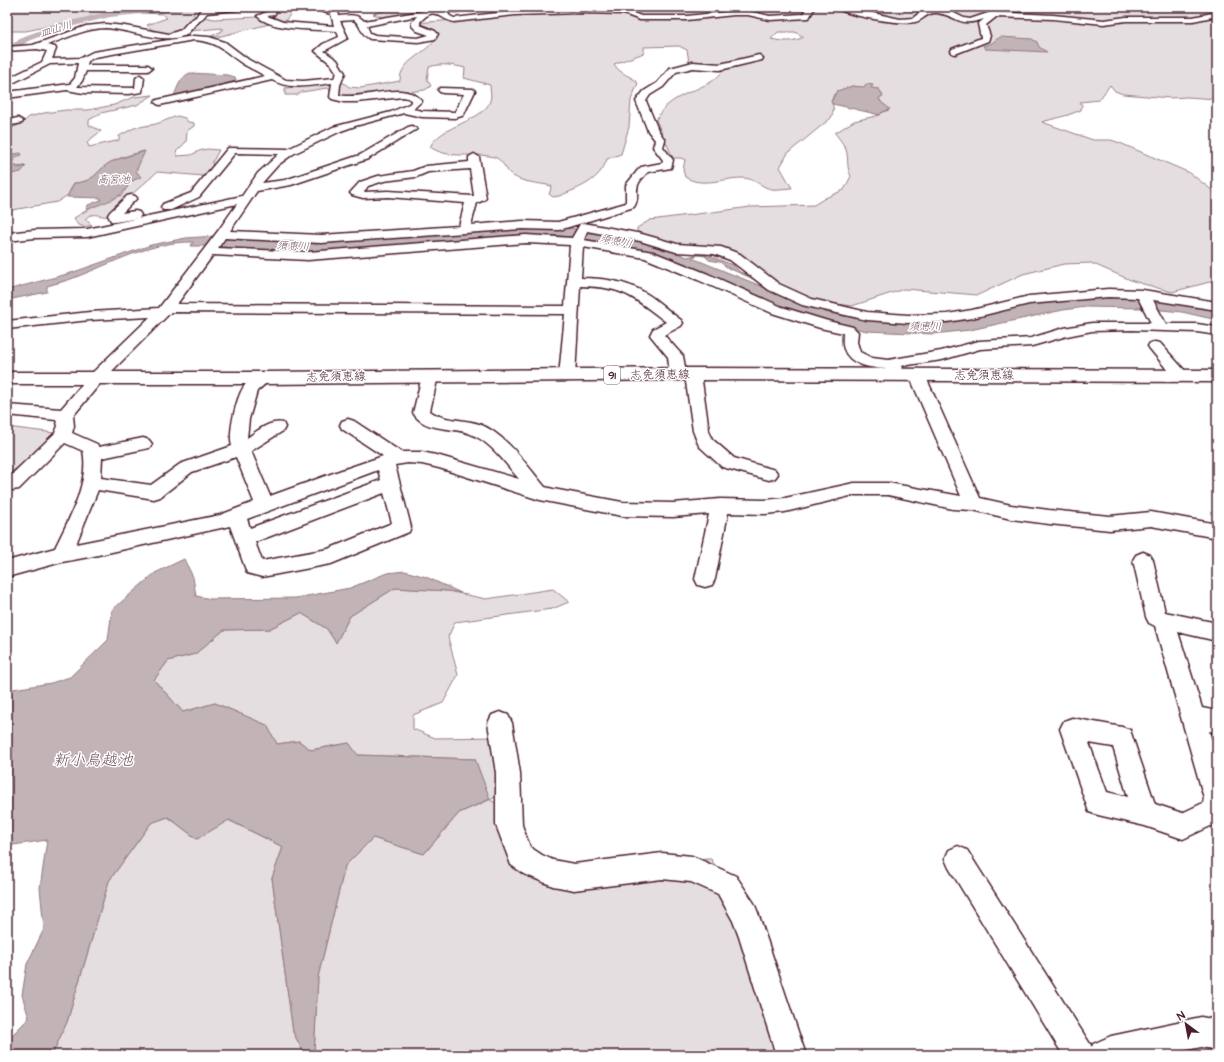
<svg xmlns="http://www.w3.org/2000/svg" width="1224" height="1062" viewBox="0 0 1224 1062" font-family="'Architects Daughter','Klee One',sans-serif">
<rect width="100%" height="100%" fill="#fff"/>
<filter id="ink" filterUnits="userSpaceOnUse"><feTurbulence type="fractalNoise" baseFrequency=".025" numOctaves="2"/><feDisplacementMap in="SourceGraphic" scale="8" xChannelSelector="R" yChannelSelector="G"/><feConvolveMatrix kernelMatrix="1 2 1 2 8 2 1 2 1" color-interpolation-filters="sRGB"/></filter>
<g filter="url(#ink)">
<path fill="#e5dee0" stroke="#987e86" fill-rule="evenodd" d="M7,7H241L194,12L193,15L214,19L258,17L275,13L282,7H362L344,10L293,11L286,20L217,37L211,36L222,31V28L189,31L178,37L164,41L147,25L167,18L163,14L117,12L26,31H7Z
M396,7H486L456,13H448L434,9L384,18L373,14Z
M513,7H1217V99L1187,97L1170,98L1123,94L1115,91L1110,85L1099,100L1080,102L1082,105L1081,110L1068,115L1042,122L1093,140H1111L1120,143L1190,173L1217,194V280L1172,292L1133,281L1091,263L1064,264L1023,274L978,295L904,289L852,306L809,300L774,284L728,260L643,235L637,231V228L650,220L751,207L814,205L825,198L844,190L851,176C847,169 848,161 847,153C845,145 840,140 835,133L854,121L880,115L881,113L889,110L881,102L874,89L852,86L834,94L831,102C835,107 833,113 831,118L788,153L780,167L792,188C786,188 777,190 771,189C761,187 755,178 742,178C724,178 702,188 685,177L683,170L685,160L681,158H673L656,120C666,98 691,93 711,82C716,79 720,74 725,70L717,66L690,64L689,62L687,50L679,46L644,47V53L614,64C622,76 629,74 638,83L631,100L629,127L621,154L607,159C600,181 579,188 559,196L553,197L549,194L552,186C540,183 524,183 513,176C506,172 503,159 494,157C473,152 449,160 430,147C440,125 483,122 490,101C492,96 490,90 490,85L464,78L465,68C453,65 441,63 429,67L427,79L431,86L425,90L352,98L343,97L327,88L302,92L297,95H285V88L344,83L349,87L360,88L400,81C400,60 425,55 434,40L410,25L413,23C443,21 485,19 513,7ZM778,32H795L804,37C793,42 784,42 771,39Z
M153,95L137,105L101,113L89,120V125L101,131L87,142L89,147L116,141L119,140V136L134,128L156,124L177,116L185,118L188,122L194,123V126L187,131L186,142L176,152L177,156L191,155L199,151L207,149L219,150L212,163L214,169L210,173L203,176L157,172L129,197L120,203L110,216C99,218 94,210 85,219L92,225L84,227L77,224L74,218L94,206L122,195L130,182L140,177L136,171L144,151C133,154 121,157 111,162C96,170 96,182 74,183L68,195L57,202L7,211V175L12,174L25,166C3,171 7,144 7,130L21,124L29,117L44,113L66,110H88L114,105L134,97Z
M7,427L55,433L46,447L7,475Z
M395,588L448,591L486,599L553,589L569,602L552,609L455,622L448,637L458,675L443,703L413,715V729L435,738L496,737L500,794L490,800L500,805L510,857L543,884L635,860L711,859L762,943L804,1055H314L318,977L345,866L373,838L424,854L459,813L489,800L475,759L357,755L349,743L310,750L299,741L277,744L266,725L215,703L183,712L154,680L168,661L195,654L224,630L269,629L301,613L327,629L336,643L350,616Z
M168,817L197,839L228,820L283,847L272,878L293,1032L305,1055H52L67,1022L109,881L151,823Z"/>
<path fill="#c1b3b6" stroke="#91787e" d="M1001,37L1032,39L1037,42L1039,47L1047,52L985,49L983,46L992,43L997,39Z
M190,73L228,75L235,77L236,80C225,87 212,87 200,90C192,92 184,95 176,97L174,96C177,88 181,76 190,73Z
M866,84L873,85L871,88L879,89L883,96L879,98L881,102L890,109L881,113L880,115L833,104L831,102L837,91L852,86L864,87Z
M145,151L136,171L141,177L130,182C123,200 102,202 87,210L86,208L88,205L101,200V198L67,197L74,183C96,182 96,170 111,162C122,157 134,155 145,151Z
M21,153L22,155L15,157L16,159L11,163L18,168L26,166L21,172L7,175V155Z
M536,228H570L652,243L687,257L700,254L712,257L733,265L740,272L757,278L756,280L728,268L720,262L709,260L705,256L698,255L692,258L783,295L782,297L828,313L865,320L893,322H929L1077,296H1134L1217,309V320L1182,312L1141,308L1086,307L1063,310L970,330L933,334L867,331L822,321L771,305L660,255L581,238L551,235L505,237L310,252L269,251L209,246H191L193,242C152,241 113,263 76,277C67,281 57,283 47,286V292L7,300V294L11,293H7V290L71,273L151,245L186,238L215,236L314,244Z
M184,559L193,577L196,596L211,599L296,598L350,588L387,573L405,571L426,577L461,593L448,591L395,588L350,616L336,643L327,629L301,613L269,629L224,630L195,654L168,661L154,680L183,712L215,703L267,725L277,744L299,741L311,750L349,743L358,755L475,759L490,799L459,813L424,854L373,838L345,866L318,977L314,1055H305L293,1032L272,878L283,847L229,820L197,839L168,817L151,823L109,881L67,1022L52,1055H7V1040L29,1018L22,995L27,964L44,929L40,888L47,840L7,846V690L51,683L70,677L108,640L112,610L155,573Z"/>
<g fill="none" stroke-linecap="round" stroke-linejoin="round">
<path fill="#c1b3b6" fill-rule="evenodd" d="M155,7H185L181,10L110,17L58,30L28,41L10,55L7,56V48L22,37L52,26L110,11Z"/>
<g stroke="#4a1f2b" stroke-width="3">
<path id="minor" d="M222,7H249L245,9L207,13C202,20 199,21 194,26C192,28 190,31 188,33C170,47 128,29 106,28C86,28 65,39 47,45L55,47L56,49L52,59L81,58L93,52L194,36L209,37L225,42L249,60L286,80L303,81L334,78L337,73L331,64L315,51L323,44L339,37L337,31C317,29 271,31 257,16L269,11L253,9L249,7H277L278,9L274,15L267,16L283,22L334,26L331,14L320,11L317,7H325L338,11L339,16C349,15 358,14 364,21L435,9L446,11L450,16L454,18L515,11L582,9L625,10L641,16H687L734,11H748L770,16L803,14L807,7H815L809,18L770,20L748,15H734L687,20H640L624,14L582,13L515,15L454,22C437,18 435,5 420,22V25L435,31L438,34L435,39L418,42L370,39C360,34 362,26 354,20L340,21L348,38L324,51L337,60L345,73L340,85L339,95C364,101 404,79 422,101L413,109L422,111L455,112L464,94L443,93L440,92L438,90L440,88L473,89L475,91L464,114L462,116L455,118L422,117L404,113L355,126L341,131L293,154L278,165L262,183L285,180L360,155L408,127L412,126L417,129L368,159L291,185L257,191L230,231L321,235L459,226L465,203L388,197L363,198L352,195L350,193L360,182L378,176L413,171L426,166L469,162V157L474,154L479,157L486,198L484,200L477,203L471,225L522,221L558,222L626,203V185L638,170L641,167L662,163L663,160L653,147L655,140L648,131L636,101L644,91L657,83L670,68L693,62L720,64L759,55L763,58L762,60L720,70L693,68L676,72L663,87L650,95L646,101L658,130L665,140L663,147L673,160L671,168L648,172C645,175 639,181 638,185C635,193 640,198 634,207L559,230L522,229L321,243L225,238L218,248L308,252L526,235L572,238L580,224L584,223L642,234L677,244L721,247L740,254L779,284L812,299L867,312L908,315L947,314L972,310L1029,296L1108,289L1143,290L1217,302V310L1153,300L1166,324H1197L1217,327V335L1197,332L1132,330L1092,331L1067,336L1032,346L980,349L942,360L901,366L906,375L903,378L898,380L893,378L887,369C872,368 850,366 844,349C842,344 843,338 843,333L820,328L772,313L698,280L645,258L583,247L581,278C603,278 627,281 647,294C659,301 669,312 681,320L683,323L681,326L664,335L683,356L686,373L688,371L693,369L698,371L701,374L709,431L712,439L734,458L775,470L778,474L775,478L769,480L722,467L699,446L693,431L685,375L683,377L678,379L673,377L670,374L668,357L650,335L653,329L666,322C633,297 625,287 580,286L575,376L573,379L567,381L561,379L559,376L565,314L171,312L103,380L73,416L74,426L72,433L97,444L99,447L143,438L149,440L152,444L149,448L102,458L101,478L151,485L180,464L232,446C228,434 236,399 243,388C248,379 260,372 270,375L272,378L257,391L249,419L247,438C257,431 270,420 283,423L285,427L283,431L251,451L270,496L339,471L383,456L342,429L340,425L342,421L348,419L354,421L401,452H422L440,456L519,479C506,464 493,445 475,436C456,425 426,434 413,413L422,376L424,373L430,371L436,373L438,376L430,411C443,421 464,419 479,424C505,433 528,467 545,487L553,489L622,502L673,503L720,499L765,500L785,498L854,483H888L961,496L909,375L912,372L917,370L922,372L925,375L980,498L1011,505L1049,510L1110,516L1151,512L1217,524V538L1151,526L1110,530L1049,524L1011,519L973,510L953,509L888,495H854L785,512L765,514L728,513L715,579L712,585L705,587L698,585L695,579L709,514L673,517L622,516L540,500L439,468L422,464L408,463L395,465L411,527L409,532L331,564L262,577L247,573L230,526L89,557L62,562L7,577V561L55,548C68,521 90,482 83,451L65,443L19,489L13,490L7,489V479L55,433L58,426L56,420L7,415V405L61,409L91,374L150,317L90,320L7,329V321L90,312L159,308L218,231L237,204L87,237L35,238L7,241V233L35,230L87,229L242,196L258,173L279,154L235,153L199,197L171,210H163L161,207L163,204L191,193L228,148L288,149L333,127L391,112L409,104L412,101L408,98L403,97L356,102H344L332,99L330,97L332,83C311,86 290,90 272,80L160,105L157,104L155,102L157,100L265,76C258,72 250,68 243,64C223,51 220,42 194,40L95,57L88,61L87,65H148L152,68L148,71H86L82,81L77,87L135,88L136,78L140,75L144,78L142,92L129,94L83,93L67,90L7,98V92L70,84L75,78L78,63L50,64L7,86V79L42,62L47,51L37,49L7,51V47L33,45L86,26L105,24L125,26L169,34L181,30L189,21L196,17L201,9ZM417,16L412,22V26L417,31L429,35L418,38L375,35L370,33L367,26ZM470,169L474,196H473L388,191L364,192L368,186L384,181L416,177L428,172ZM587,231L640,241L676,252L714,254L730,260L769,290L802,305L867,320L908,323L947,322L972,318L1029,304L1108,297L1138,298L1151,323H1092L1064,328L1031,338L979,341L941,351L888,360L872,358L860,352L857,342L858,332L853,327L828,321L782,307L708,274L653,252L584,240ZM526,243L570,245L565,306L177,304L213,255L308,260ZM236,457L254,502L220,515L76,544L98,490L154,499L160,497L192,472ZM378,470L381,480L250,528L247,519ZM384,493L392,523L328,549L262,561L255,542Z
M835,7H846L900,19L913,18L923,10L936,9L950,11L964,18L970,19L991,12L1053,15L1104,20L1126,17H1193L1217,12V16L1193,21H1126L1104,24L1053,19L996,17L986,25L990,36L988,41L955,54L952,53L951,51L952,49L981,38L978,24L984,19C957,28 960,16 937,13C926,12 924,20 915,22C902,25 845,16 835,7Z
M18,118L23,121L22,123L7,126V120Z
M131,195L135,196L137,198L122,213L135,211L139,212L141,215L139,218L115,222L111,221L108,215L110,212L127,196Z
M1155,342L1160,343L1187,373L1189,376L1187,379L1181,381L1175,379L1150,349L1148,346L1150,343Z
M1143,552L1150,555L1153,560L1165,612L1217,623V641L1178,632L1202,708L1217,711V733L1209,731L1217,758V823L1183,839L1145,826L1098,815L1089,812L1060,729L1064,721L1072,718L1122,727L1130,730L1155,804L1182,813L1203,803L1204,798L1155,626L1149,623L1146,617L1133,560L1136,555ZM1089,743L1113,747L1128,797L1107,792Z
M500,712L508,715L512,723L520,773L522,825L530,847L542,855L553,860L574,864L662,853L692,856L736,876L754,903L758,913L806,1055H776L739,937L733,921L718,894L691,882L662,879L574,890L553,886L524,874L511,865L496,825V773L488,723L492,715Z
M958,846L967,850L1092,1047L1093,1044L1111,1036L1201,1017L1217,1020V1050L1201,1047L1164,1055H1063L949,868L945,859L949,850Z"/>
</g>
<g stroke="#4a1f2b" stroke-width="3">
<path id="major" d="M693,368L1217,370V382L693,380L264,384H7V372H264Z"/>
</g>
<use href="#minor" fill="#fff" fill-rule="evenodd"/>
<use href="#major" fill="#fff" fill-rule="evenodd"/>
</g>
</g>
<g text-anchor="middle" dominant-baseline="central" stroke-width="3" stroke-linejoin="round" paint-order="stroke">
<g font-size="11" font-style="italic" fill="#74535c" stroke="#fff">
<text transform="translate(56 29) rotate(-17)">皿山川</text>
<text x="114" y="179">高宮池</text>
<text transform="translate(616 241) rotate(12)">須恵川</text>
<text transform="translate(293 246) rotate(3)">須恵川</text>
<text x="925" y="326">須恵川</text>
</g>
<rect fill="#fff" stroke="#80626b" stroke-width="1" x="604" y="366" width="16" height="18" rx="3"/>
<g font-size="11" font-weight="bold" fill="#4a1f2b">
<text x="612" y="375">91</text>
</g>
<g font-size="12" fill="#4a1f2b" stroke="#fff">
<text transform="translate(660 375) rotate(-1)">志免須恵線</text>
<text x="984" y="375">志免須恵線</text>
<text transform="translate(336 377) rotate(-1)">志免須恵線</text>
</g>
<g font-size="16" font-style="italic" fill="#74535c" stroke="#fff">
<text x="93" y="760">新小鳥越池</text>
</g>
</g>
<rect width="1224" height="1062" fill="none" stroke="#fff" stroke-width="24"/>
<rect x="12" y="12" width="1200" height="1038" fill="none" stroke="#4a1f2b" stroke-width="1.5" filter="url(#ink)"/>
<g transform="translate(1186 1024) rotate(328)" stroke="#ffffff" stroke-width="3" paint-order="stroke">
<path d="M0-3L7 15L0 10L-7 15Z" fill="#4a1f2b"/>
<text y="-6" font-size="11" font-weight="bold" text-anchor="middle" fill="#4a1f2b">N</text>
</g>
</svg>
